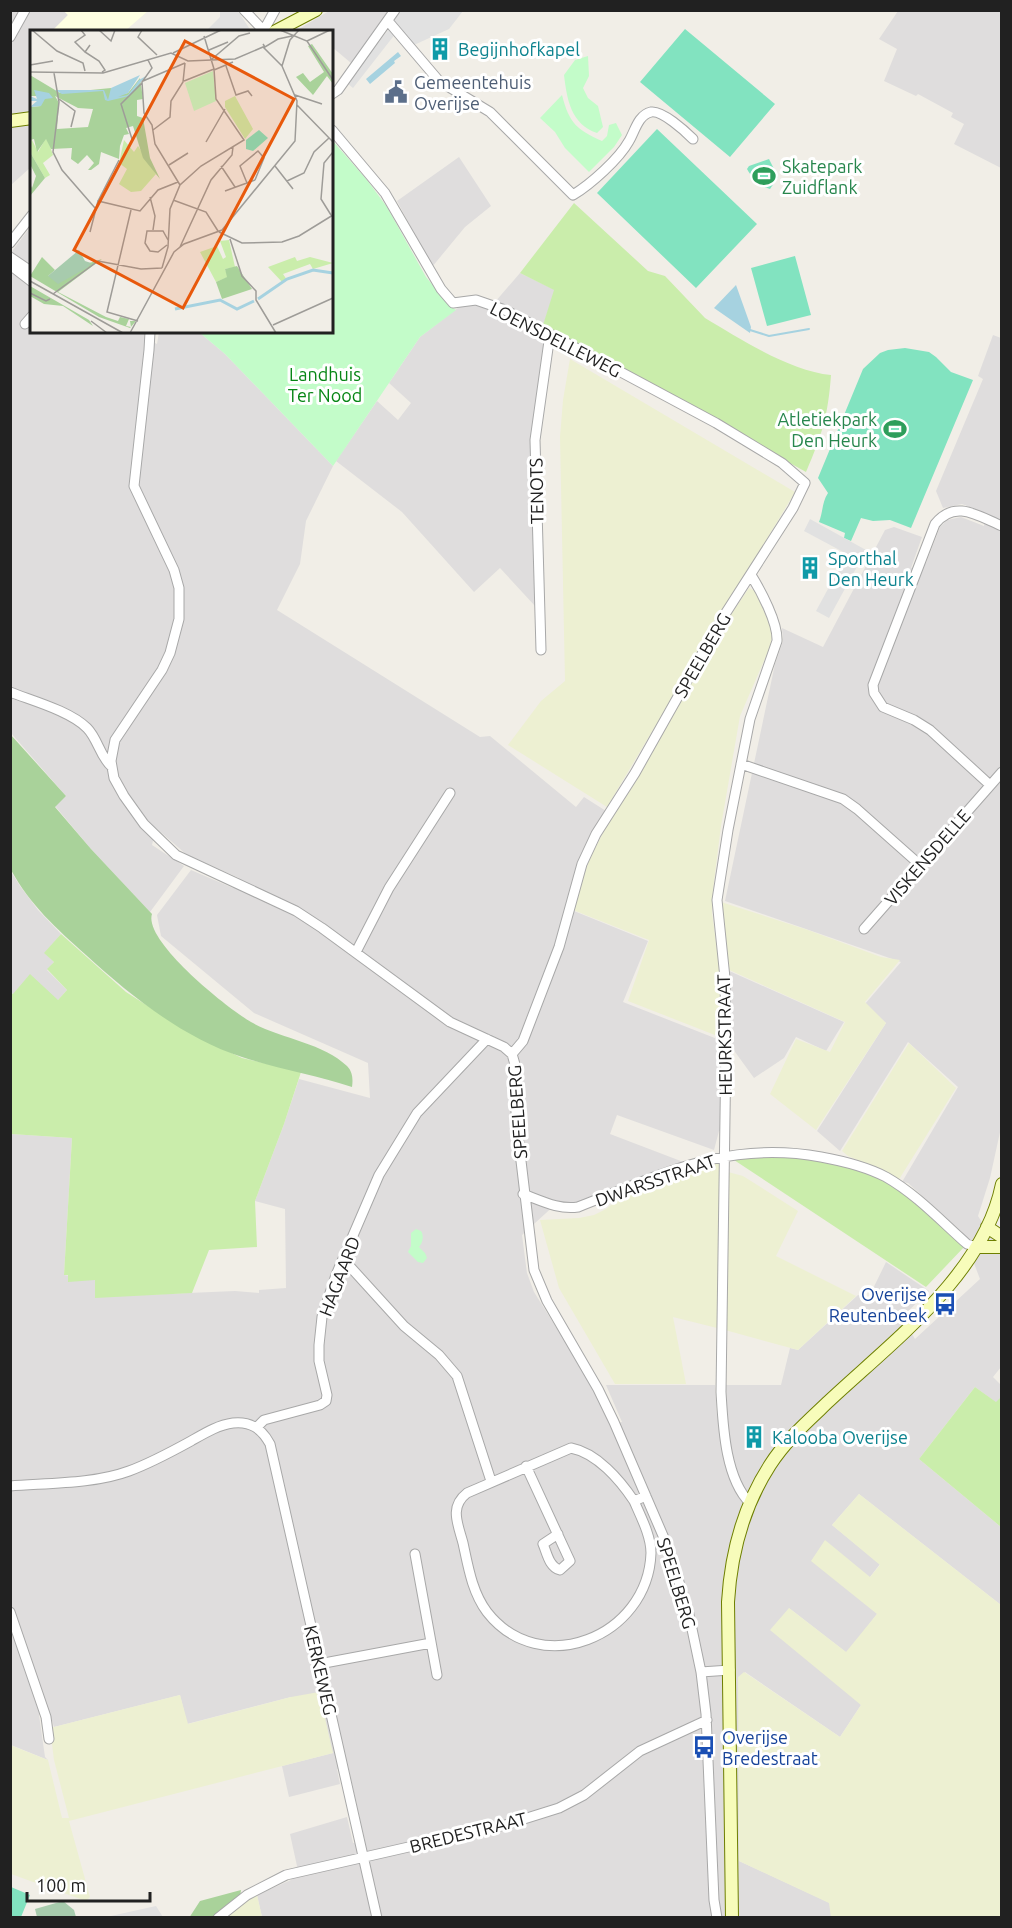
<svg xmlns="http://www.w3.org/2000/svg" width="1012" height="1928" viewBox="0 0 1012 1928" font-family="Ubuntu,sans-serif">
<rect width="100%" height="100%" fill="#f1eee7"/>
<path fill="#dfdddd" d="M11,11H64L68,15L53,30L55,31L32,32L31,167L11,185Z
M329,11H389L351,63L332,47V32H294Z
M898,11H1001V168L954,144L964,124L951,117L953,113L918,94L916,96L884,81L897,49L879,39Z
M459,157L491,206L465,227L432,267L397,201Z
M31,226L32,332H144L145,338L157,344L159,332H199L225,354L333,466L306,521L300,564L277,610L480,737L490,736L576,807L584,797L606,811L587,845L574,911L648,941L623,1002L730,1044V992L727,970L844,1022L826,1051L796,1037L784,1058L754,1078L730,1045L722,1131H719L714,1150L617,1115L610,1134L686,1163L670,1165L668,1169L581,1202H558L522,1235L527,1273L534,1292L581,1367L610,1424L622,1422L606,1385H715L717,1415L727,1414L726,1385H781L790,1348L798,1350L858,1295L868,1299L886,1262L929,1291L902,1317L915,1339L980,1279L962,1232L908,1183L902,1182L958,1087L908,1042L840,1151L817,1131L886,1023L865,1004L901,962L725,901L775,664L783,641L782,628L823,647L885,530L894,527L922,537L911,568L926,563L940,527L947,520L961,517L984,526L985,513L962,504L943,508L936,491L983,379L978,376L993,335L1001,338L1002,1123L990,1178L978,1216L1001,1253V1367L993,1377L1001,1385V1397L997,1403L975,1387L919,1459L1001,1527V1605L859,1494L832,1525L880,1564L870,1577L877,1614L847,1653L789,1608L861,1705L840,1737L745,1672L739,1861L830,1903L831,1917H262L257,1895L291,1880L297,1866L290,1834L347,1817L353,1843L365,1841L348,1766L337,1769L340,1784L289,1797L282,1766L333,1753L291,1697L187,1724L180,1695L54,1727L49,1711L39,1715L45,1757L48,1760L11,1745V1134L72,1138L64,1275L95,1280V1297L235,1291L259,1293V1290L286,1288L285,1209L255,1201L284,1124L299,1079L370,1098L368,1063L254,1013L161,936L157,915L191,870L233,888L239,878L187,855L156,828L152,845L184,866L150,912L91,849L55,806L66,796L11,733L10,254Z
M520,273L555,290L543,326L495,302Z
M472,303L479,304L502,314L541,333L545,337L532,433L535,606L500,568L474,592L402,512L336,461L377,401L398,420L411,403L389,383L420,337L459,307Z
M10,870L20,886L38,910L61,934L45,953L54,962L47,970L67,990L58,1000L13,994L11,992Z"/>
<path fill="#feffe2" d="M64,11H148L125,31H55L53,30L68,15Z"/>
<path fill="#edf0d2" d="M570,359L795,492L607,807L508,745L541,701L565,681L560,437L563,400Z
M749,588L755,591L773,632L770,647L740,716L721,826L713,890L712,913L721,979L720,1037L628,1001L649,940L573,910L589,860L607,825L723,626Z
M721,902L808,930L881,957L900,960L865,1002L886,1023L816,1130L770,1094L796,1039L830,1052L845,1022L727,969Z
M909,1043L956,1088L898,1181L882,1170L848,1156L842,1151Z
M716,1160L721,1163V1170L717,1328L673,1317L686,1384H615L559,1288L540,1220L579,1218L594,1215L606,1209L628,1192L691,1167Z
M728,1172L743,1176L798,1211L776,1256L856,1296L798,1350L725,1330Z
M859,1494L1001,1605V1917H831L829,1903L739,1861L738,1677L744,1672L840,1737L861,1705L770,1630L789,1608L846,1652L877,1614L811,1561L825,1540L870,1577L880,1565L832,1525Z
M319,1692L333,1753L69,1821L90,1897L86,1901L11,1874L10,1745L48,1760L62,1818H69L54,1760L50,1728L180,1695L188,1724L291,1697Z
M257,1895L262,1917L223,1918L232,1910Z"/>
<path fill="#caedab" d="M574,203L648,271L665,276L705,318C740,339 790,371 831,375C828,416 822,435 806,472L543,325L554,290L520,273Z
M61,934L126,992L190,1033L242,1058L301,1072L284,1124L255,1201L257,1247L209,1250L192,1293L95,1298V1280L68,1282V1275H64L72,1138L11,1134L10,992L13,994L30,974L58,1000L67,990L47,969L54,962L44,953Z
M753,1154C782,1156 812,1156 840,1162C890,1172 928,1214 965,1246L926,1287L731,1158Z
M975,1387L996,1402L1001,1397V1527L919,1459Z"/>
<path fill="#a9d29a" d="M10,734L66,796L55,807L91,849L152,914C143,941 228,1009 251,1022C279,1038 324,1043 347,1066C353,1072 353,1080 352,1087C316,1075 278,1069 242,1057C183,1038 131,996 86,955C56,928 31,906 11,870Z
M241,1890L240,1897L214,1917L189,1918L200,1901Z"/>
<path fill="#a7cbad" d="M63,1901L74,1910L76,1917H37L35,1909Z"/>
<path fill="#c3fcc9" d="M588,56L589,76L583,88L588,98L598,106L603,127L597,133C571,124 567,100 564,75L575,60Z
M562,95C569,123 577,130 602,141L607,136L609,125L616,123L622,135L614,147L589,172L565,148L555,132L540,118Z
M332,140L367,180L387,207L426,277L451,307L456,310L420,337L333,466L225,354L199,332H332Z
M416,1229L421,1231C424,1235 423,1243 419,1247L425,1253L427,1258L423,1263L418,1262L408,1252L411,1246V1233Z"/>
<path fill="#82e3c0" d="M685,29L775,104L730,157L640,82Z
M657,129L757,224L696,288L597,193Z
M769,159L778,177L770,189C759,186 752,178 747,169L749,166Z
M795,256L811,315L767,326L751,268Z
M905,348L929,352L936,357L951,372L973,380L911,528L890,520L873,521L861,518L851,541L844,538L845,533L819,522C823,512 822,502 828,493L818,478L863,369L880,353L888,350Z
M11,1887L30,1895L21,1917H11Z"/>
<path fill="#e1e1e1" d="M225,11H238L251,31H202L205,30L206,31L220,17V12Z
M401,11H463L449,29L414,45L393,21Z
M389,29L396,33L353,88L347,83Z
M810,519L866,550L829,618L816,611L847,554L804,531Z
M156,1906L163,1917L111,1916Z"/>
<path fill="#a6d2e0" d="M398,52L401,56L394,61L395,63L370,84L366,79Z
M736,285L751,327L750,333L714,308Z"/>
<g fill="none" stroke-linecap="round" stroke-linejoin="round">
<path stroke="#a6d2e0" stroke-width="2" d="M750,330L769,336L809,329"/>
<g stroke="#a8a8a8" stroke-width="11">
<path id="street" d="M244,10L265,32
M388,21L439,81L490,112L573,195C591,184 619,159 629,141C635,131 638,115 651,112C662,110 685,131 693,139
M264,30L275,10
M10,37L25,10
M332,94L338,90L395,10
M332,130L385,193L441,289L453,303L476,300L505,310L716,423L782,463L805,483L793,508L720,622L635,773L596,834L582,864L559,947L523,1041L512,1054
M10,243L32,215
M10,257L32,272
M10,265L32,282
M25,324L32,316
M150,332L149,350L134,486L174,570L179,588V619L170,653L162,670L115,740L111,761L114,778L124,796L144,824L176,855L296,911L322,928L450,1022L504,1047L512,1054L516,1068V1119L534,1270L547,1301L598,1389L614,1422L667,1545L688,1610L701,1672L706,1714L714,1900L717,1918
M541,650L535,440L550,334
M10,692C33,701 70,711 87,728C98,739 100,757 112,767
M741,764L843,799L857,809L919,864
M990,785L930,730L914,720L883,707L874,693L873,685L935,524C955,499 978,516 1002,526
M864,929L1002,772
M356,952L389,888L450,793
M523,1194C542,1201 559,1210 578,1207C663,1174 727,1140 821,1157C843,1161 865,1166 886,1177C916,1194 941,1221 967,1244L977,1247
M344,1260L404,1326L439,1355L457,1376L491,1481
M257,1427L264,1420L320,1405L326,1401L327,1395L319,1361V1345L322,1317L336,1275L379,1175L417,1113L487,1039
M526,1466L570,1561L560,1570C549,1567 547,1553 543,1544L558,1534
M10,1486C48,1483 94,1484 129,1471C151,1463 171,1452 191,1441C205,1433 218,1425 233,1423C251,1421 262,1429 270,1444L377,1918
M634,1501C641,1517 651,1536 651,1553C648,1637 540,1680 487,1612C472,1592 468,1566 463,1543C458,1524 449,1507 467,1493L571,1448C597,1453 620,1480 634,1501L646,1496
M750,1503C725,1478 723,1425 721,1392L726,1047L725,978L717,900L728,830L750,719L777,641C778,623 761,591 751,575
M415,1554L437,1675
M10,1612L46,1717L49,1739
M319,1664L431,1643
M701,1672L730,1670
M218,1918L247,1895L286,1875L505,1825L559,1808L584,1795L640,1751L707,1720"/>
</g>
<g stroke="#6e7f00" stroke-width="14">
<path id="secondary" d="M274,32L316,10
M10,121L32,118
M987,1227L1002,1237
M977,1247H1002
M732,1918L728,1602C731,1552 743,1507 770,1465C786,1440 808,1421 829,1401C893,1341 984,1274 1002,1184"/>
</g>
<use href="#street" stroke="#fff" stroke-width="9"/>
<use href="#secondary" stroke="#f7fcba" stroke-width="12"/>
</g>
<defs>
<g id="building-bare" transform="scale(1.8)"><path d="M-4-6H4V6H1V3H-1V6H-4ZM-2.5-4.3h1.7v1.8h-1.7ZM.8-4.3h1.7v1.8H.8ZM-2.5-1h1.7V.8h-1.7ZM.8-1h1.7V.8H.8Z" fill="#0f9aa8" stroke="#fff" stroke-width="2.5" paint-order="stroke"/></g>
<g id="civic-bare" transform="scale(1.8)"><path d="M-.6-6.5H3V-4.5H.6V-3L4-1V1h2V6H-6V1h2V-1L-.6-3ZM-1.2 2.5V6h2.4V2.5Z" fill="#5c6f8a" stroke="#fff" stroke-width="2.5" paint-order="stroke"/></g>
<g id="stadium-bare" transform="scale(1.8)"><path d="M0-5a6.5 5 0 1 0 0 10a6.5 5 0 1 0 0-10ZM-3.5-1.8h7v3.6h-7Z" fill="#2e9e5b" stroke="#fff" stroke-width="2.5" paint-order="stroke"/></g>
<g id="bus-bare" transform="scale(1.8)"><path d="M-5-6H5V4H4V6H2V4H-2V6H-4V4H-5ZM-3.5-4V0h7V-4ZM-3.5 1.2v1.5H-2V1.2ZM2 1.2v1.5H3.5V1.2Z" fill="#1a4fb4" stroke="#fff" stroke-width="2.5" paint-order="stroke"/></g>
</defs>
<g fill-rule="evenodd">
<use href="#building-bare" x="440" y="49"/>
<use href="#civic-bare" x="396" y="92"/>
<use href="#stadium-bare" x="764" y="176"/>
<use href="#stadium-bare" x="895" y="429"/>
<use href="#building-bare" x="810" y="568"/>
<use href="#bus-bare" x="945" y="1304"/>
<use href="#building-bare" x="754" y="1437"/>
<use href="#bus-bare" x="704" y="1747"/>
</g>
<g text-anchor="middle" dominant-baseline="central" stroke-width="6" stroke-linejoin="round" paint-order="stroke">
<g font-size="18" fill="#0d838f" stroke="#fff" text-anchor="start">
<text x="458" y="49">Begijnhofkapel</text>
<text x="828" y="558">Sporthal<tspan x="828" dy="21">Den Heurk</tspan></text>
<text x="772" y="1437">Kalooba Overijse</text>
</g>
<g font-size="18" fill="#4e5e75" stroke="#fff" text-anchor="start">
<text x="414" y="82">Gemeentehuis<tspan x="414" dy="21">Overijse</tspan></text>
</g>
<g font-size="18" fill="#27864d" stroke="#fff" text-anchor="start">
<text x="782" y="166">Skatepark<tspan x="782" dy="21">Zuidflank</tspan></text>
<text x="877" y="419" text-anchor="end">Atletiekpark<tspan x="877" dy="21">Den Heurk</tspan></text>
</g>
<g font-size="18" fill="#212121" stroke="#fff">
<text transform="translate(556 339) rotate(27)">LOENSDELLEWEG</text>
<text transform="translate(536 491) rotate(-91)">TENOTS</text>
<text transform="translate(702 655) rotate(-60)">SPEELBERG</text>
<text transform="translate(927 857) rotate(-49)">VISKENSDELLE</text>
<text transform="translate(724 1035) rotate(-91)">HEURKSTRAAT</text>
<text transform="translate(517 1112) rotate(-94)">SPEELBERG</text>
<text transform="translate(655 1180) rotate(-19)">DWARSSTRAAT</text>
<text transform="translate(339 1276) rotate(-69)">HAGAARD</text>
<text transform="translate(677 1583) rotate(73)">SPEELBERG</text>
<text transform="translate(321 1670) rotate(77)">KERKEWEG</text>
<text transform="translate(468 1832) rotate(-14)">BREDESTRAAT</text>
</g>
<g font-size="18" fill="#078615" stroke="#fff">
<text x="325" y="374">Landhuis<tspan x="325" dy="21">Ter Nood</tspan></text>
</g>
<g font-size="18" fill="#164399" stroke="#fff" text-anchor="end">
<text x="927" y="1294">Overijse<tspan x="927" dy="21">Reutenbeek</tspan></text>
<text x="722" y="1737" text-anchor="start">Overijse<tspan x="722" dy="21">Bredestraat</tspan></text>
</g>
</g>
<g transform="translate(30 30)">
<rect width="303" height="303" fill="#f1eee7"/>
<path d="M205,66L223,99L215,109L195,77V71ZM1,108L8,122L16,108L21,119L23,125L13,133L20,145L15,148L0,122ZM94,110L104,122L108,116L126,144L111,161L101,162L89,154L97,139L89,133ZM199,210L205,237L195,239L198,247L186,252L170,222L187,216L193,229L196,227L190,211ZM265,227L267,231L280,227L303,233L283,239L280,234L253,244L257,250L253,253L238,237Z" fill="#caedab"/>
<path d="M282,14L303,44V54L297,46L283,65L266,47L273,43L280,52L294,42L278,16ZM0,45L30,63L81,58L89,65L98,63L110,48L113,69L107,70V86L113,88L120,128L130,149L113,128L103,96L96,98L99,104L94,105L90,116L89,129L71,122L69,134L61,140H58L64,133L57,125L48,134L41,129L42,118L21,119L16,109L7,122L4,109L0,110V77L11,76L8,66H0ZM25,66L48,78L63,79L58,97L27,99L29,73ZM0,122L15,148L0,166V154L2,158L6,146L0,134ZM12,227L25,240L18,246L72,229L28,262L76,287L88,291L90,287L99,289L96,296L101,297L100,291H106L100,298L69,287L0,246ZM207,236L222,259L192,269L186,252L197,247L195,239ZM0,256L59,290L63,296L33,276L14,274L0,266Z" fill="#a9d29a" fill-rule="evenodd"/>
<path d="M49,220L55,231L61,233L58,237L28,254L18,246Z" fill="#a7cbad"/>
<path d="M183,41L186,71L164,81L155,53Z" fill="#c3fcc9"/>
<path d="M229,100L238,108L223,121L216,119V110Z" fill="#82e3c0"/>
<path d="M110,45L98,63L88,67L98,65L109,50L116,46L99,66L78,71L75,70L73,61L32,64L25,60H74L78,70L81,58ZM4,60L19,63L23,68L15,69L11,76L0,77L7,71H0V66L7,69Z" fill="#a6d2e0"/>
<path fill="none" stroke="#a6d2e0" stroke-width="3" d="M228,269L257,249L283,240L303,243M145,279L190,270L207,279L224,271"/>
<path fill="none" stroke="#9e9c98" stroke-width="1.5" d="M2,0L27,21L53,33L55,41M51,0L55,5L45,12L55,22M69,0L81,11L85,0M112,0L108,7L127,25M250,0L277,11L303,50M277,11L300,0M233,14L235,17L248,9L262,6M60,15L55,22L69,31L75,40L72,42M179,20L198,12M143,23L191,0M182,29L209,6L220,3M118,30L122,38L112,52L114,83L122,95L125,114L150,155M0,35L23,31M196,36L206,65L218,61L222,66M184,40L203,32M0,42L73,43L141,23L158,31L205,29L233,17L252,36M24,43L29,72L23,122L32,140L65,178M113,51L155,33M154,51L184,39M265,65L292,74M29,69L45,81L41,97M267,75L303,112M123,100L140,87L141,71L153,52L155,33M102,109L91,74L112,53M176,112L195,79M139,135L158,123M191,136L205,157M245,136L263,159M257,151L274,143L284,122L299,108M217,153L210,136L228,121L234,128L225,150M195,161L225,150M120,167L125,186L123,200M143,170L176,182L188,201M68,171L89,130M101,180L77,282L108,291M301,185L291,169L294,133L303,122M60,202L68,171L110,181L128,160L148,152M189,202L212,213L252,212L269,206L303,185M200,209L212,246L226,261V270L246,303M137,215L128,222L120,221L115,213L117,201H133L138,210M150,217L181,150L202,125L203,117M132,238L138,217L140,179L150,155L171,136L214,110L186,69L184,39L174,6M0,251L93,303M0,263L16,271L20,269M23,264L68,231L111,239L132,238M61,291L77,303M243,295L303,268M100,303L144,222L154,214L192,200L265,111L267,71L252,36L260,10L269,0"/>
<path fill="#e8590c" fill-opacity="0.15" stroke="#e8590c" stroke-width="3" d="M155,11L264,69L153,278L44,220Z"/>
<rect width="303" height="303" fill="none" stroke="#212121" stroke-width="3"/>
</g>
<rect width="1012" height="1928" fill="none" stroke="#212121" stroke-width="24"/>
<path d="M27 1892v9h123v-9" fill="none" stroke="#212121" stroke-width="3"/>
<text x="36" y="1892" font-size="18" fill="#212121" stroke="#ffffff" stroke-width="4.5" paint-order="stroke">100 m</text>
</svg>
